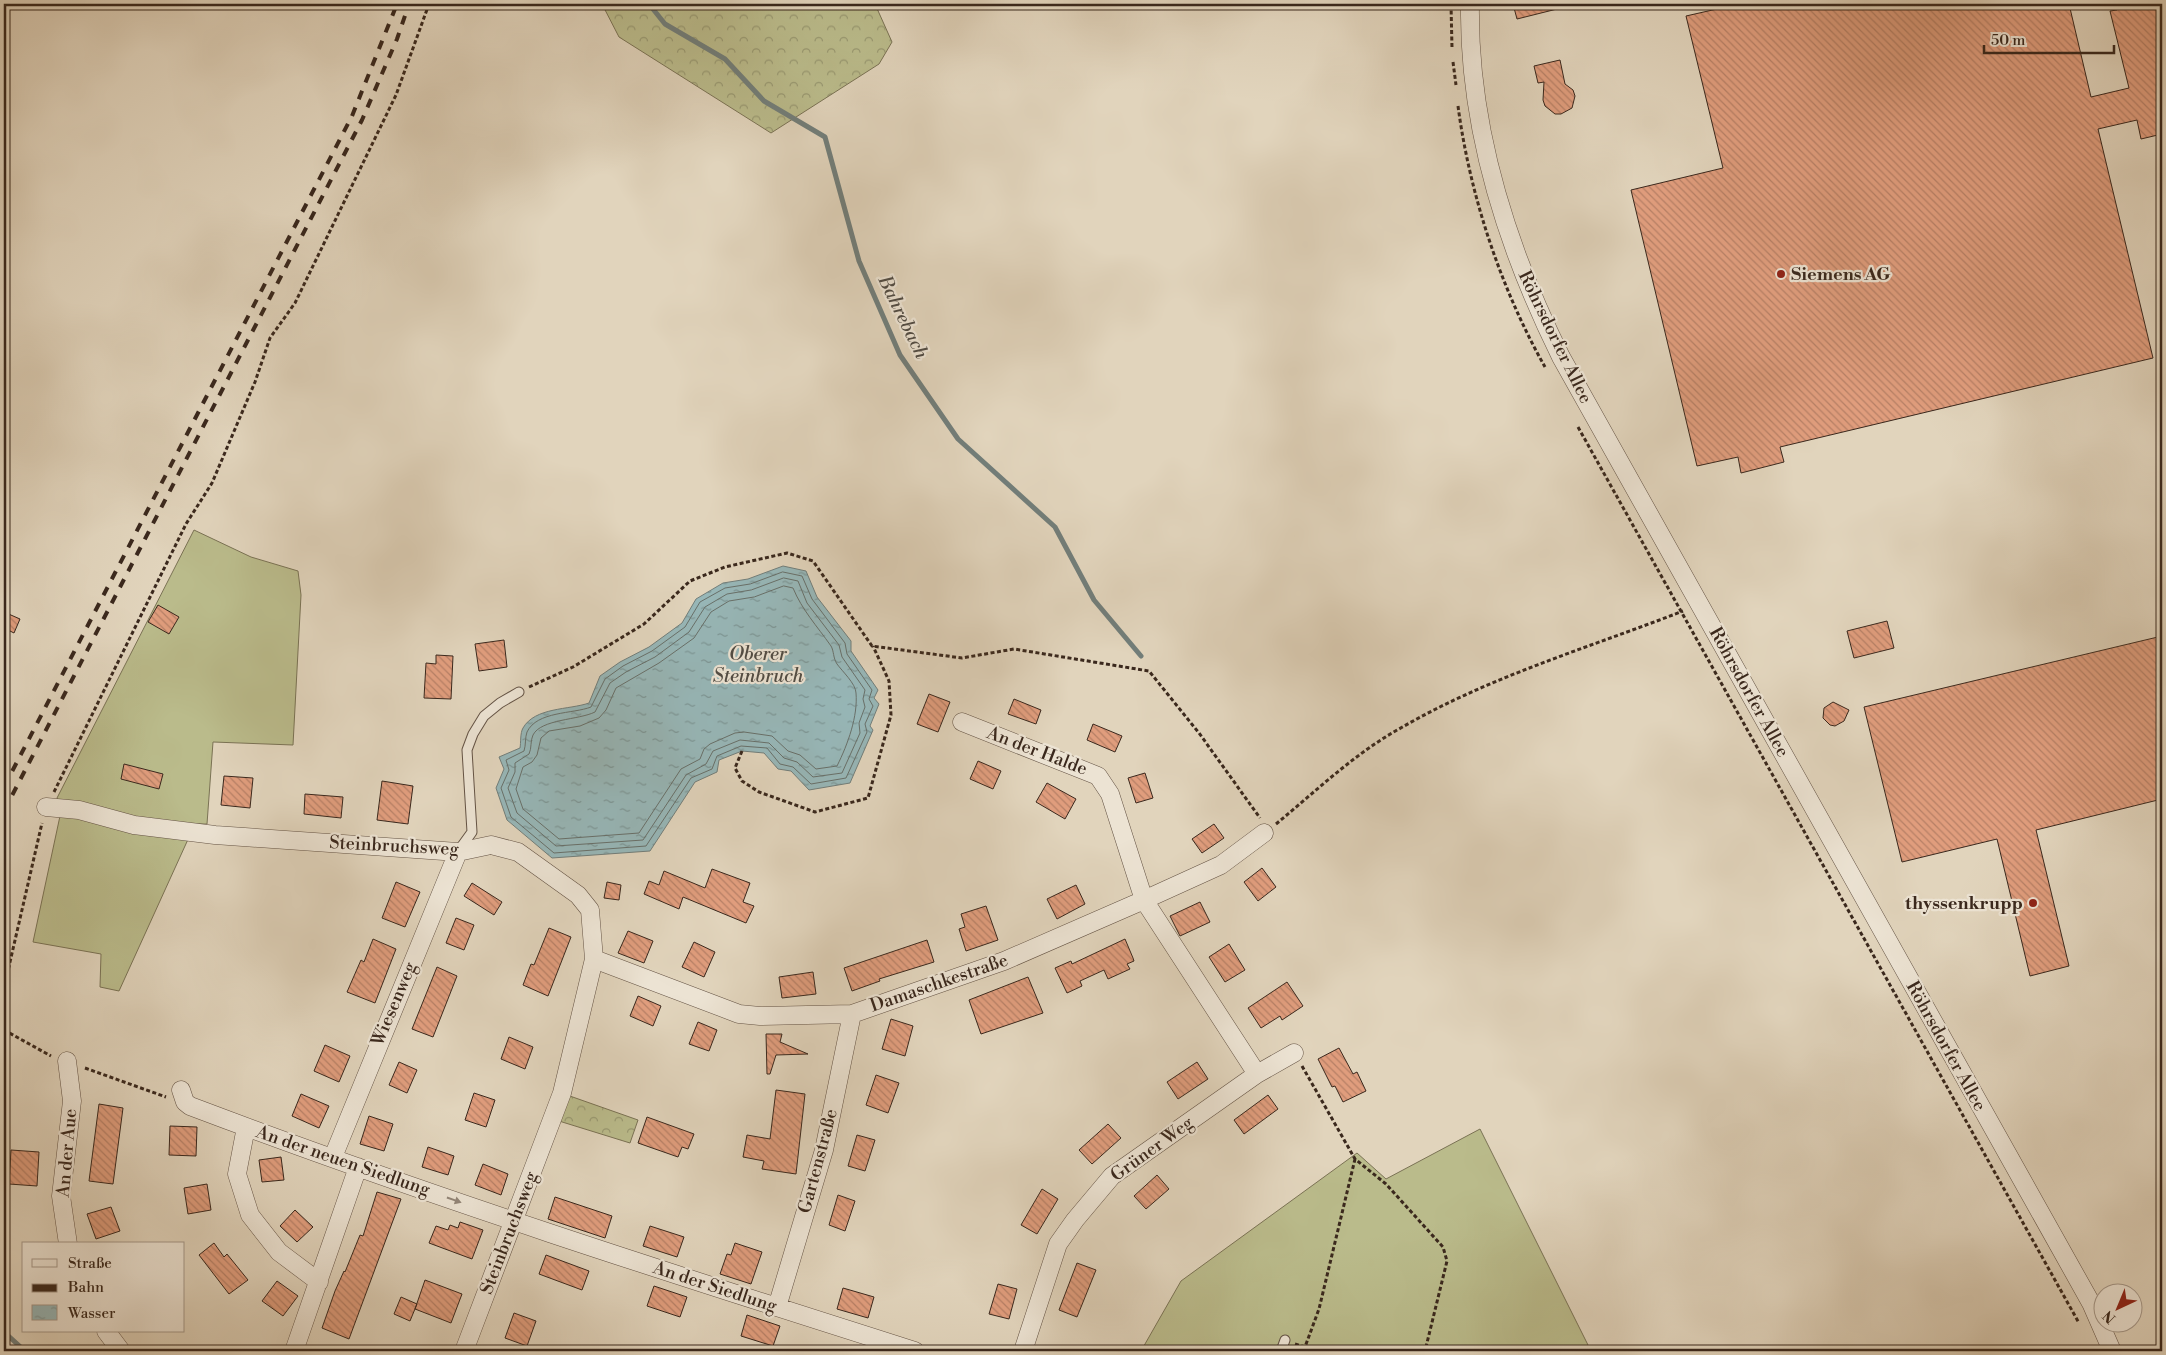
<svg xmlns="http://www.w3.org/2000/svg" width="2166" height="1355" viewBox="0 0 2166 1355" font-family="'Libre Bodoni',serif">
<defs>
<pattern id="forest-crowns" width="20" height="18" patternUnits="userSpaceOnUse" patternTransform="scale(1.25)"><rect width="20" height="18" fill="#babb8b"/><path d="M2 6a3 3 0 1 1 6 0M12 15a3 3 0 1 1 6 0" fill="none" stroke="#989871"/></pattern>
<pattern id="water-ripples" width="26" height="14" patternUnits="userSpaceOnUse" patternTransform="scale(1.25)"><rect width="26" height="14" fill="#97b7b8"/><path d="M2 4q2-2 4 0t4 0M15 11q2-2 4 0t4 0" fill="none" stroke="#7c9595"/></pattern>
<pattern id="building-back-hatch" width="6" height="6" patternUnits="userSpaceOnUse" patternTransform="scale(1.25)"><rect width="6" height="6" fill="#e09d7d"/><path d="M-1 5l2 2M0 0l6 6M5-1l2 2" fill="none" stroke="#b78066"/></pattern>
</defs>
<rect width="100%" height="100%" fill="#e1d4bc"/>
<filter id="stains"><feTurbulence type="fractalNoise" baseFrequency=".004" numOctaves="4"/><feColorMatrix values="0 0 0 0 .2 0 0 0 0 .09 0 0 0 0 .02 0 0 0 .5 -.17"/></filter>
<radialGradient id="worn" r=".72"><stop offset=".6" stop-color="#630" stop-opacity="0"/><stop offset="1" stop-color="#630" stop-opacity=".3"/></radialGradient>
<path fill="url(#forest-crowns)" stroke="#7a7254" d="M602,4H875L892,42L879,64L771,133L619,37Z
M567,1095L638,1120L630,1143L559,1121Z"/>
<path fill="#babb8b" stroke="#7a7254" d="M194,530L251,557L298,571L301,595L293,745L213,742L207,824H195L119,991L100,987L101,954L33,942L60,816L57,798Z
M1480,1129L1591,1351H1141L1181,1281L1357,1153L1386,1179Z"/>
<path fill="url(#water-ripples)" stroke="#727e7a" d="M783,566L806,571L817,597L851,641V651L878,690L874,698L879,704L870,726L873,730L850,783L809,790L791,771L778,769L764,753L742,751L719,760L717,772L695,782L650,851L552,858L507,820L496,788L504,769L499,757L520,748C521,743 520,733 523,728C535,707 569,710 589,703L600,676L620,662L649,647L682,623L696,599L723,583L748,579Z"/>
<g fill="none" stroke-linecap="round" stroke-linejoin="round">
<path stroke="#68706a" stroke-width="1" d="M783,572L802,576L812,599L845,643L847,654L872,690L869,699L873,706L865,724L867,732L846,778L811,784L793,767L780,764L767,748L741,746L717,756L712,769L691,778L646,846L554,853L511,817L501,788L509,770L506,760L524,751C526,745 525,737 527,732C537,711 573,714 591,707L605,679L623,666L652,651L685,627L700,602L725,588L750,584Z
M784,578L798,581L807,603L839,645L842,657L865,690L863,699L865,707L859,723L860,733L842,773L813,777L797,762L784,758L769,743L740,740L713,751L706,764L686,775L643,840L556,846L517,813L508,788L515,772V763L529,754C532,748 530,741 533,735C541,719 579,720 595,712L610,683L626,672L655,657L689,632L705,607L727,594L751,590Z
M784,586L793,588C802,610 817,626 831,646C834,651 833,658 837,664C842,671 856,684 856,693C858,716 848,744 837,766L816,769L800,755L788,751L772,736L744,732L735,733L710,744L704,749L700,759L681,769L639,833L559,839L523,809L516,789L523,767L532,762L537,755L541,738L549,731L580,726L599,718L606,710L616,688L659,663L694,638L711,612L729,601L754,597Z"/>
<path stroke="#727e7a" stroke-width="5" d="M649,4L665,24L725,59L764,101L825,137L859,261L900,355L958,439L1055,527L1094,600L1141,656
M4,1332L25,1351"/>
</g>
<path fill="url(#building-back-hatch)" stroke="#3a281d" d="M1513,4H1556L1557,9L1517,19Z
M1739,4H2069L2091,97L2129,88L2110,11L2117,10L2116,4H2162V134L2141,139L2137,120L2098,129L2153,358L1780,447L1784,462L1741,473L1738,457L1697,466L1631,190L1723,168L1686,16Z
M1560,60L1565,84L1573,90L1575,96L1572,108L1561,114H1555L1545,106L1543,100L1544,82L1538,83L1534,66Z
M158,605L179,617L169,634L148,622Z
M4,612L20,619L14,633L4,628Z
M1887,621L1894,648L1854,658L1847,631Z
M2162,636V799L2036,830L2069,966L2030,976L1997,839L1902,862L1864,707Z
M504,640L507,667L479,671L475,644Z
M436,655L453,656L451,699L424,698L426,663L436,664Z
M929,694L950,702L938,732L917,724Z
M1014,699L1041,710L1036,724L1008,714Z
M1833,702L1849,710L1844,721L1835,726L1830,725L1823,718L1824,708Z
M1093,724L1122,736L1115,752L1087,740Z
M978,761L1001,771L993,789L970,779Z
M124,764L163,774L159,789L121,779Z
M1145,773L1153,798L1136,803L1128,778Z
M224,776L253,778L250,808L221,805Z
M382,781L413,786L408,824L377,820Z
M1047,783L1076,799L1065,819L1036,802Z
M305,794L343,797L341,818L304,814Z
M1214,824L1224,838L1202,853L1192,839Z
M1262,868L1276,887L1258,901L1244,882Z
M712,869L750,883L743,902L754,906L746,923L683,897L679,909L644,894L649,881L659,885L664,871L705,888Z
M396,882L420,892L405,927L382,918Z
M607,882L621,885L619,900L604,898Z
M472,883L502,902L494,915L464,896Z
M1076,885L1085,904L1057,919L1047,899Z
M1200,902L1210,922L1180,936L1170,916Z
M986,906L998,940L966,951L959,929L965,927L961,914Z
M456,918L474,925L464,950L446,943Z
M549,928L571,937L548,996L523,985L531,964L534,965Z
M628,931L653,941L644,963L618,953Z
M373,939L396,949L375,1003L347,992L361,960L364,962Z
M1125,939L1133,958L1134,961L1127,964L1130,969L1108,979L1104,970L1080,981L1082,986L1067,993L1055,968L1071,961L1072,964Z
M927,940L934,962L879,979L880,981L852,991L844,968Z
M694,942L715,952L704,977L682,967Z
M1229,944L1245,970L1225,982L1209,957Z
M437,967L457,976L433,1037L412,1029Z
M813,972L816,994L782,998L779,977Z
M1028,977L1043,1013L981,1034L969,1000Z
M1287,982L1303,1006L1282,1020L1280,1016L1261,1028L1248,1008Z
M638,996L661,1006L653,1026L630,1016Z
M891,1019L913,1026L905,1056L882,1049Z
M698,1022L717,1030L709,1051L689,1044Z
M766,1034H782L780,1042L808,1054L776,1055L770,1074H767Z
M509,1037L533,1047L525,1069L501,1059Z
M325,1045L350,1056L339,1082L314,1071Z
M1339,1048L1353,1074L1357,1072L1366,1091L1343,1102L1335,1086L1332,1087L1318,1059Z
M399,1062L417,1070L407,1093L389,1085Z
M1197,1062L1208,1079L1178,1099L1167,1082Z
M876,1075L899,1083L888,1113L866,1105Z
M776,1090L805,1094L796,1174L762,1169L764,1161L743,1157L747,1135L770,1139Z
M474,1093L495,1100L486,1127L465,1120Z
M301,1094L329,1106L319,1128L292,1116Z
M1268,1095L1278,1109L1244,1134L1234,1120Z
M99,1104L123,1108L113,1184L89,1181Z
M369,1116L393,1124L384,1151L360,1144Z
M647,1117L694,1134L688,1149L682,1147L678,1157L638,1143Z
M1108,1124L1121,1138L1092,1164L1079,1150Z
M170,1126L197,1127L196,1156L169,1155Z
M857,1135L875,1140L865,1171L848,1166Z
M428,1147L454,1156L448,1175L422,1167Z
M11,1150L39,1152L37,1186L9,1184Z
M281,1157L284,1180L262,1182L259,1160Z
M483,1164L508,1174L501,1195L475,1185Z
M1157,1175L1169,1189L1146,1209L1134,1196Z
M207,1184L211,1210L188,1214L184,1188Z
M1042,1189L1058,1199L1037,1234L1021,1225Z
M377,1192L401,1199L349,1339L322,1328L335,1291L344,1271L345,1272L360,1235L363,1236Z
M838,1195L855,1201L845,1231L829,1225Z
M555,1197L612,1216L605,1238L548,1219Z
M111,1207L120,1231L96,1239L87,1214Z
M295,1210L313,1227L297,1242L280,1226Z
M460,1222L483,1230L472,1259L429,1243L436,1226L448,1230L450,1225L458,1228Z
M650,1226L684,1237L677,1257L643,1246Z
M214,1243L224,1257L227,1254L248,1280L229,1294L199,1255Z
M735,1243L762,1252L751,1284L720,1274L727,1254L731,1255Z
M546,1255L589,1271L582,1290L539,1274Z
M1077,1263L1096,1270L1077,1317L1059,1310Z
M425,1280L462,1294L451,1323L415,1309Z
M277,1281L298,1296L283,1316L262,1301Z
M998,1284L1017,1289L1009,1319L989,1314Z
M654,1286L687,1297L680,1317L647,1306Z
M843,1288L874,1297L868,1318L837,1309Z
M401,1297L417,1304L410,1321L394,1314Z
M514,1313L536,1321L527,1346L505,1338Z
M747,1315L780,1326L773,1346L741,1336Z"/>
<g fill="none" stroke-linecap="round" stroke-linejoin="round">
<g stroke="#645345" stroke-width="11">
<path id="lane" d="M459,850L472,832L467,750L473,734L484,716L500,703L519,692
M1281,1351L1285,1340"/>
</g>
<g stroke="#645345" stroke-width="19">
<path id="street" d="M1470,4C1468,127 1507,248 1561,357L2091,1303L2112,1351
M962,722L1098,776L1110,794L1144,900L1257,1074L1112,1176L1075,1220L1058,1244L1023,1351
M46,807L79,810L134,825L215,835L458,852L491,845L518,852L578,895L590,910L594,959L562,1093L464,1351
M594,959L739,1014L760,1016L852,1014L1004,961L1144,900L1221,865L1264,833
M67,1061L72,1101L61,1196L68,1244
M1257,1074L1294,1053
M181,1090L185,1102L190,1106C428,1196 672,1274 915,1351
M246,1127L237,1174L250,1215L279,1252L319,1282
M333,1157L458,852
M777,1307L824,1150L852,1014
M106,1331L121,1351
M294,1351L358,1167"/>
</g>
<path stroke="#3a281d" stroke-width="3" stroke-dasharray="4 2.5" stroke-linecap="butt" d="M1451,4L1452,48
M1453,62L1456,85
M1458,106C1470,196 1501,289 1545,367
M1578,427L2079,1323
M529,687L573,667L644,624L690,581L725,567L787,553L813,561L872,646L962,658L1014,649L1149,671L1199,733L1260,818
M742,751L735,768L742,781L759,792L815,812L868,798L891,715L889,681L873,646
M54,792L186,524L212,483L255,382L270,338L295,303L396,95L429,4
M1276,824C1315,792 1354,754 1399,729C1488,677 1588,648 1683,611
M4,988L42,823
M4,1030L51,1056
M1302,1066L1355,1159L1386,1184L1443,1247L1447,1261L1425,1351
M85,1068L166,1097
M1295,1344L1305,1347L1319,1309L1355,1159"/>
<use href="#lane" stroke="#ece3d3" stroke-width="9"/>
<use href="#street" stroke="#ece3d3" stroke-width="18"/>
<path stroke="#3a281d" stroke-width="4" stroke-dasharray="9 9" stroke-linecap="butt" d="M4,787L352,116L397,4
M4,811L362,120L397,39L409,4"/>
</g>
<defs><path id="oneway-solid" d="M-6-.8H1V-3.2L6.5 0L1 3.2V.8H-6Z" transform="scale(1.25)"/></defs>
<use fill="#938678" href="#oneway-solid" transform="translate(454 1200) rotate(19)"/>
<g fill="#8f2418" stroke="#ece3d3" stroke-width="2">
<circle cx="1781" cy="274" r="5"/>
<circle cx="2033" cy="903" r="5"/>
</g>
<g text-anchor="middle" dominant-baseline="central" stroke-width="4.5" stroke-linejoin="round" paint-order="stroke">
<g font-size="18" font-weight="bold" fill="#3a281d" stroke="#ece3d3" text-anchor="start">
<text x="1791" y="274">Siemens AG</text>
<text x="2023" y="903" text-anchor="end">thyssenkrupp</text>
</g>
<g font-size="18" fill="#3a281d" stroke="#ece3d3">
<text transform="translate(1555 337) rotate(64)">Röhrsdorfer Allee</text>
<text transform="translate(1749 692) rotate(61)">Röhrsdorfer Allee</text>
<text transform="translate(1037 751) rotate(21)">An der Halde</text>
<text transform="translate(394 846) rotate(3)">Steinbruchsweg</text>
<text transform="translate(939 983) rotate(-19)">Damaschkestraße</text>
<text transform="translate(394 1004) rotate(-67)">Wiesenweg</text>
<text transform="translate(1946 1046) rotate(61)">Röhrsdorfer Allee</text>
<text transform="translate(1152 1149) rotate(-36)">Grüner Weg</text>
<text transform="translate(67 1153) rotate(-85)">An der Aue</text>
<text transform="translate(343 1161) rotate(19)">An der neuen Siedlung</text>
<text transform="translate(818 1161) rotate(-75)">Gartenstraße</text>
<text transform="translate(509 1233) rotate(-69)">Steinbruchsweg</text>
<text transform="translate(715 1287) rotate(18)">An der Siedlung</text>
</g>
<g font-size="19" font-style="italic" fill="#514c44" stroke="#ece3d3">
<text transform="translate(903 317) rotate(64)">Bahrebach</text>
<text x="758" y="654">Oberer<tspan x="758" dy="22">Steinbruch</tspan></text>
</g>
</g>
<rect width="2166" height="1355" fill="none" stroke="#e1d4bc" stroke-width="20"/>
<rect x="5" y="5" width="2156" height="1345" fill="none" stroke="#3a281d" stroke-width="2.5"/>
<rect x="10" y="10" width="2146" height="1335" fill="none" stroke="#3a281d"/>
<rect x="22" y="1242" width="162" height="90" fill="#ece3d3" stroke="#a5988a"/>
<rect x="32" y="1259" width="25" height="8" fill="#ece3d3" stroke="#a5988a"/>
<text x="68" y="1268" font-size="15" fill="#3a281d">Straße</text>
<rect x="32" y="1284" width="25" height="8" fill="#3a281d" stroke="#a5988a"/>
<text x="68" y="1292" font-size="15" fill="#3a281d">Bahn</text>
<rect x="32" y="1305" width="25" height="15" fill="url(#water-ripples)" stroke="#a5988a"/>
<text x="68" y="1318" font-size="15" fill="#3a281d">Wasser</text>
<g transform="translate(2118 1308) rotate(224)"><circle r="24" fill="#ece3d3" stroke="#a5988a"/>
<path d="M0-4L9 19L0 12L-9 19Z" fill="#8f2418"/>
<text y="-8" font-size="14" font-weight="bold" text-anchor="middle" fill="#3a281d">N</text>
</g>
<path d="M1984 45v8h130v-8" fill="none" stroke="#3a281d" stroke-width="2.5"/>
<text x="1991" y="45" font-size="15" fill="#3a281d" stroke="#ece3d3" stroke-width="4" paint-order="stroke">50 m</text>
<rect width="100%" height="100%" filter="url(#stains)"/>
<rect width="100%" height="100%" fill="url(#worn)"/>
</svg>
